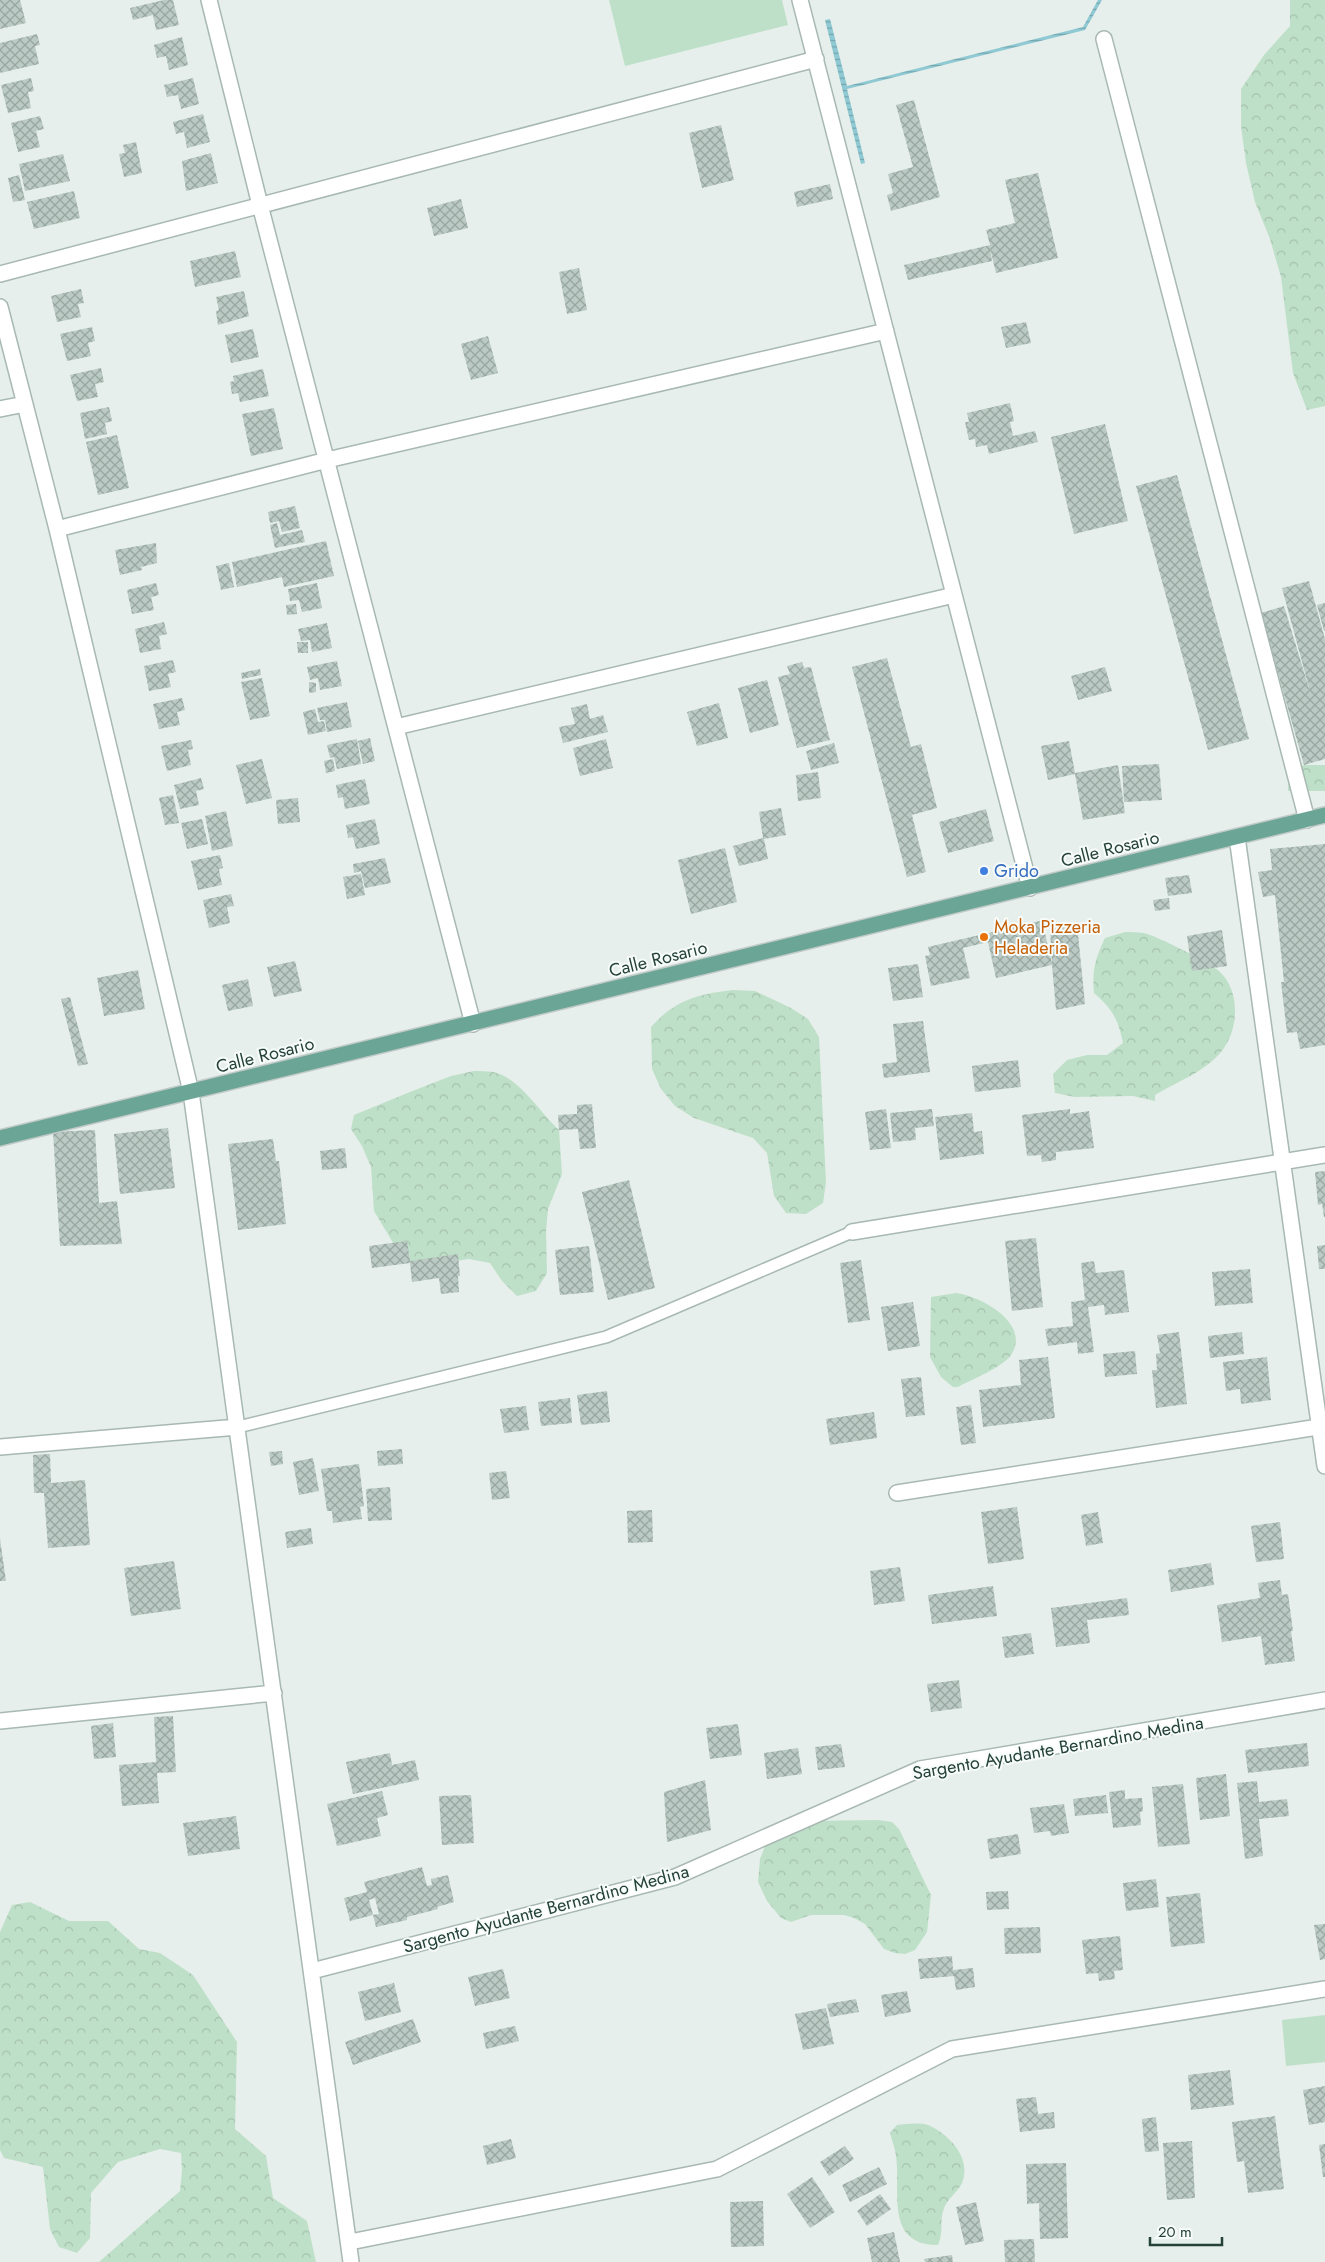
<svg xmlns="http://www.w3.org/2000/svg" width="1325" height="2262" viewBox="0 0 1325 2262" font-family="Jost,sans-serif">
<defs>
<pattern id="forest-crowns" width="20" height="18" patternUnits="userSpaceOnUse" patternTransform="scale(1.25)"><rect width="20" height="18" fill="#bfe0c8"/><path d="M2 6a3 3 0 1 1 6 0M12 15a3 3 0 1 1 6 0" fill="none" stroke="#a4c1ad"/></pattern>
<pattern id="water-rules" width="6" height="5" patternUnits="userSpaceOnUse" patternTransform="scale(1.25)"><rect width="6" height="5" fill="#8ec9d4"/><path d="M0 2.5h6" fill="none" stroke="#74a5ad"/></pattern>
<pattern id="building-cross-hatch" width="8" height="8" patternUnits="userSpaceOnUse" patternTransform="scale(1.25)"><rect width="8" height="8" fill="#bbcac4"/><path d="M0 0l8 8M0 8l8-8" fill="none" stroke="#98a6a0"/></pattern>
</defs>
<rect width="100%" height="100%" fill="#e6efeb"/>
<path fill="#bfe0c8" d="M609,0H782L788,25L625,66Z
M1325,2015V2062L1286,2066L1282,2020Z"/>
<path fill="url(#forest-crowns)" d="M1290,0H1325V406L1307,410L1293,373L1281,277L1270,239L1255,202L1246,163L1241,126V89L1264,55L1290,26Z
M1304,765H1325V791H1288L1289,773Z
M1125,932C1131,932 1138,932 1144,933C1155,935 1210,963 1219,971C1240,990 1239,1026 1224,1048C1208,1071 1178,1081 1155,1095V1101L1133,1096L1075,1097L1055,1093L1053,1074L1067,1060L1087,1055H1107L1123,1043C1118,1019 1113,1010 1094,993C1092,970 1095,959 1105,938Z
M733,990L755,991L791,1008L808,1019L819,1037L826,1182L823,1203L806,1214L786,1213L774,1196L767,1153L753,1138L694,1118L675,1106L661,1089L652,1069L651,1027C675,1000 698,994 733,990Z
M474,1071C480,1071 487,1071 493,1072C519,1077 540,1113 559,1130L562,1174L548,1209L546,1231L547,1273L536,1291L517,1296L502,1281L490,1263L469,1259L430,1265L410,1261L398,1251L374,1211L371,1167L362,1146L351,1129L354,1115L410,1092L451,1076Z
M956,1293C981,1296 1032,1324 1011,1355C1002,1368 972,1379 958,1387H953L941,1377L930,1357L931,1297Z
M878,1820L892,1822L899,1829L931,1895L927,1932L915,1950L905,1954L895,1953L884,1949L865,1924L854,1918L844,1915H811L791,1922L781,1918L767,1901L758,1882L760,1859L768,1839L805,1821Z
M30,1902L69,1921H108L139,1949L160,1953L193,1975L237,2042L235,2129L266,2156L273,2198L307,2221L316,2262H99L180,2191L182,2171L181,2153L160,2149L118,2162L91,2193L90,2238L77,2253L59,2247L50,2229L43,2167L4,2158L0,2150V1932L12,1905Z
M897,2125C906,2124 919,2122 928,2125C949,2134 972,2158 962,2183C958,2192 948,2198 944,2208C939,2221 944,2233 938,2245C884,2245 901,2191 896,2156C895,2148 892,2141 890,2133Z"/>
<path fill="url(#water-rules)" d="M1098,0H1102L1085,30L847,89L865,163L861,164L825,20L830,19L847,86L1083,27Z"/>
<path fill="url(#building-cross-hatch)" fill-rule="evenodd" d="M0,0H20L26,23L0,29Z
M164,0H173L179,25L156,30L153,15L133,20L130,8Z
M37,34L40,45L35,46L39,64L0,73V43Z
M182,37L188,65L169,70L166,56L157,58L154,45Z
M31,78L34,91L28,92L31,108L8,113L1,85Z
M193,78L199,104L181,109L178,95L167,97L164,85Z
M914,100L940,197L891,211L887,195L893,193L888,174L913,167L896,105Z
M203,114L210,142L187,148L184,132L176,134L173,122Z
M40,116L44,129L36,131L40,147L18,152L11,123Z
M721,125L734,180L702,188L689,133Z
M136,142L142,173L124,177L119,154L125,153L123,145Z
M211,153L218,183L186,191L182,161Z
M63,154L70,181L25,191L19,164Z
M1038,173L1058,258L996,273L990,248L992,261L908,280L904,265L990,245L986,230L1015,223L1005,180Z
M19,175L25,200L13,202L8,178Z
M830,184L833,199L797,207L794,192Z
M74,191L80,218L34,229L27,202Z
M461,199L468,228L434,236L427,208Z
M235,251L241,277L195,287L190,261Z
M579,268L587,310L567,314L559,272Z
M81,289L84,303L78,304L81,317L57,322L51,296Z
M244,291L249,316L218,325L216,311L219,310L216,297Z
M1026,322L1031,343L1006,348L1001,327Z
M92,327L95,341L88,343L91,356L67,361L60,334Z
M253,329L259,357L231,363L225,335Z
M488,336L498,373L471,380L461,344Z
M101,368L104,382L95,384L98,397L77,401L70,375Z
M263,369L269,396L240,402L238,393L232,394L230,382L234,381L233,376Z
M1010,403L1014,421L1010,422L1013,436L1035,431L1038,442L989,454L987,445L976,447L975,439L969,440L965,422H969L967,413Z
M109,407L112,421L105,423L107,434L85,439L80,413Z
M274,408L283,449L251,456L242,414Z
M1105,424L1128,521L1074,534L1051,437Z
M117,435L129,488L98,495L86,442Z
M1177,475L1249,739L1208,750L1136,486Z
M295,506L300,528L282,532L279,521L270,523L268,512Z
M277,523L280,535L302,530L305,542L275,548L270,525Z
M326,541L334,576L284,587L282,577L237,587L232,562Z
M156,543L157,563L141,567L142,570L120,575L115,550Z
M229,563L234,587L221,590L216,566Z
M1309,581L1325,639V759L1304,765L1261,613L1284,606L1311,695L1282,588Z
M156,583L159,595L151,597L154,610L132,614L127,590Z
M317,583L322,608L302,612L299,600L290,601L288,589Z
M1325,603V631H1324L1317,605Z
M296,604L297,614L287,615L286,605Z
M164,622L167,634L159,636L161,649L140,653L135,629Z
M327,623L332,648L312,652L310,640L301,641L298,629Z
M297,642H308V653H298Z
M887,658L911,747L921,744L937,808L912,815L926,872L907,877L852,667Z
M173,660L176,672L168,674L171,687L149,691L144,666Z
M337,661L342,686L320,690L318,678L310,680L307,667Z
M802,662L804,668L811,667L830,740L797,748L778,677L790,674L787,666Z
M1105,667L1112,691L1078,700L1071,676Z
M260,669L261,675L242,679L241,673Z
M262,678L270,716L250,720L241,682Z
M767,680L779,725L750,733L738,688Z
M309,682L316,683V692L309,693Z
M182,698L185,710L177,712L180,725L159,729L153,704Z
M347,702L352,727L327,732L325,720H320L317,708Z
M719,703L728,738L697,746L687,712Z
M587,704L590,719L603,715L608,732L563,743L559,727L575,724L571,708Z
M315,709L318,722L324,721L326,731L308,735L303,712Z
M370,738L375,761L363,764L358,741Z
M357,739L361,764L337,769L334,757L330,758L327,745Z
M606,739L613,768L580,776L573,748Z
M191,740L193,749L188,750L191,765L167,771L161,746Z
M1069,741L1075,773L1118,765L1125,813L1083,820L1075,774L1048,780L1041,746Z
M834,743L839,763L811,770L806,751Z
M262,759L272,798L246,804L236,765Z
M333,759L335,771L326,773L324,761Z
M1159,764L1162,800L1124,802L1122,766Z
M818,772L821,798L798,801L796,775Z
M201,778L204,789L196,791L199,805L180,809L174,785Z
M365,779L370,804L345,809L343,797L338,798L336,785Z
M173,795L179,823L165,825L159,798Z
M298,798L300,822L278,824L276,800Z
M781,808L786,835L764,839L768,859L739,866L733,846L763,838L759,812Z
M986,809L994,841L948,853L939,822Z
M226,811L233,846L212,851L205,816Z
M202,819L208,844L187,849L181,823Z
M375,819L380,844L356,849L353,837L348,838L346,825Z
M1325,844V1045L1300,1049L1297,1032L1287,1033L1281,982H1284L1275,895L1263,897L1258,872L1272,870L1270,849Z
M725,848L737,902L691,914L678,860Z
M220,855L223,868L219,869L222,885L198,890L191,861Z
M385,858L391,883L365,888L361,871L354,873L353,864Z
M361,874L365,895L347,899L343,877Z
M1189,875L1192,893L1168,896L1165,878Z
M231,894L234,906L227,907L230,923L209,928L203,900Z
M1169,898L1170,909L1155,911L1153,900Z
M1048,919L1050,928L1044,929L1052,964L1050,929L1077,924L1085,1004L1056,1010L1052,965L996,978L988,942L963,948L970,978L931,986L925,956L930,955L928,947Z
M1222,930L1227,966L1192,971L1187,936Z
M295,961L302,991L274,997L267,967Z
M918,964L923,997L893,1001L888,968Z
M138,970L145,1009L104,1016L97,978Z
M248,979L253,1006L228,1011L222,985Z
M70,997L88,1064L78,1066L61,999Z
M923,1021L930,1072L884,1078L882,1064L897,1062L893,1024Z
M1018,1060L1021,1087L975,1092L972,1066Z
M592,1104L596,1148L580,1149L578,1129L559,1130L558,1115L577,1114V1105Z
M886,1109L891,1148L870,1150L865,1112Z
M932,1109L934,1126L915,1128L916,1140L893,1142L890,1113Z
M1070,1109V1114L1089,1111L1094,1148L1056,1152V1160L1042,1162L1041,1155L1027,1156L1022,1115Z
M972,1113L974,1132L982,1131L984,1154L940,1160L935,1117Z
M168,1128L175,1188L120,1194L114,1134Z
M95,1130L99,1203L117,1201L122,1244L60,1246L53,1132Z
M273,1139L276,1161H279L286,1224L238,1230L228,1144Z
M345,1148L347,1168L322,1170L320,1151Z
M1325,1171V1217H1324L1322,1204L1318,1205L1315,1172Z
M629,1180L655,1288L608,1300L582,1192Z
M1036,1238L1043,1307L1012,1311L1005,1241Z
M407,1241L410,1261L458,1254L460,1276H458L459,1292L441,1294L439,1278L412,1282L410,1263L372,1268L369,1246Z
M1325,1245V1269H1319L1317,1246Z
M589,1246L594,1292L560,1295L555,1250Z
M861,1260L870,1320L848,1323L840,1263Z
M1094,1261L1096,1273L1124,1270L1129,1312L1105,1315L1104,1305L1088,1307L1094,1352L1078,1354L1077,1342L1048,1346L1045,1329L1073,1326L1071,1302L1085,1300L1081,1263Z
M1250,1269L1253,1303L1215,1306L1212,1272Z
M913,1302L920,1346L888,1351L881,1307Z
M1179,1332L1187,1404L1156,1408L1152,1370H1157L1156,1354L1160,1353L1157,1335Z
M1242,1332L1244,1354L1210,1358L1208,1336Z
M1135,1351L1137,1374L1105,1377L1103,1354Z
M1048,1357L1055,1418L983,1427L979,1390L1021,1385L1019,1360Z
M1267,1357L1271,1400L1241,1404L1240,1389L1226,1391L1223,1362Z
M921,1377L925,1415L906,1417L901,1379Z
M607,1391L610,1422L581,1425L577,1395Z
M570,1398L572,1423L541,1426L538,1402Z
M971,1405L976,1443L961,1445L956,1407Z
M526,1406L529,1430L504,1433L500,1409Z
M874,1412L877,1438L830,1445L826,1419Z
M402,1449L403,1464L378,1466L377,1451Z
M282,1451L283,1464L271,1466L269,1452Z
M50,1454L51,1483L85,1480L90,1545L48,1548L44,1493H34L33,1455Z
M313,1458L319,1491L299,1495L293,1462Z
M359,1464L364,1506L360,1507L362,1519L333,1523L332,1511H327L321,1469Z
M506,1471L510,1498L492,1500L489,1473Z
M390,1487L392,1520L368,1521L366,1489Z
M1017,1507L1024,1559L988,1564L981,1512Z
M652,1510L653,1542L628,1543L627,1511Z
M1098,1512L1103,1543L1086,1546L1081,1515Z
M1280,1522L1284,1559L1256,1562L1251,1526Z
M311,1528L313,1544L287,1548L285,1532Z
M0,1539L6,1581H0Z
M174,1561L181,1609L131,1616L124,1568Z
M1211,1563L1214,1585L1171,1592L1168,1570Z
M900,1567L905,1601L874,1605L870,1571Z
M1280,1580L1282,1595L1288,1594L1293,1631H1291L1295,1661L1265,1665L1261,1636L1222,1642L1217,1605L1260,1598L1258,1583Z
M993,1586L997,1616L932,1624L928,1595Z
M1127,1598L1129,1615L1087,1620L1090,1643L1056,1647L1051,1608Z
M1031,1633L1034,1654L1005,1658L1002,1637Z
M959,1680L962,1708L931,1712L927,1684Z
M173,1716L176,1772L157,1773L159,1803L122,1806L119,1765L156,1762L154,1717Z
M113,1723L116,1757L94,1759L91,1726Z
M738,1724L742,1755L710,1759L706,1728Z
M1307,1743L1309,1766L1248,1773L1245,1750Z
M841,1744L845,1767L818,1770L815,1747Z
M798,1748L802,1774L767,1779L764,1753Z
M390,1753L392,1765L415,1760L419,1780L353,1794L346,1762Z
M1226,1774L1230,1816L1200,1820L1196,1778Z
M705,1780L711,1830L667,1842L664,1792Z
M1257,1781L1259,1802L1287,1799L1289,1816L1259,1819L1263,1856L1245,1859L1237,1783Z
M1183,1784L1190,1844L1158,1847L1152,1787Z
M1125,1790V1799L1142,1798L1143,1811L1140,1812L1141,1825L1113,1828L1109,1792Z
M382,1791L388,1815L377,1818L381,1836L337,1846L327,1804Z
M471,1795L474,1843L442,1845L439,1796Z
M1106,1795L1108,1813L1075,1816L1073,1799Z
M1064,1804L1069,1833L1051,1836L1050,1831L1034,1833L1030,1808Z
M236,1816L240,1849L188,1856L183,1823Z
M1018,1834L1021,1854L990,1859L987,1839Z
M422,1867L427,1886L432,1885L431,1879L448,1875L454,1902L437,1907L438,1909L407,1917V1920L376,1927L373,1915L350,1921L344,1898L367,1892L364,1882ZM375,1898L379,1914L373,1915L369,1900Z
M1156,1879L1159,1907L1126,1911L1123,1883Z
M1008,1891L1009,1909L987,1910L986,1892Z
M1200,1893L1205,1943L1171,1947L1166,1897Z
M1325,1924V1959L1320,1960L1314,1925Z
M1040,1927L1041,1953L1005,1954L1004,1928Z
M1120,1936L1123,1970L1114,1971L1115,1979L1099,1981L1098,1973L1086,1974L1082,1940Z
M952,1956L953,1970L973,1968L975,1987L956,1990L954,1976L920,1979L918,1959Z
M503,1969L510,1998L475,2006L468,1977Z
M394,1983L401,2012L365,2021L358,1992Z
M907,1991L911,2012L885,2017L881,1995Z
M856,1999L859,2012L830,2017L827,2004Z
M826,2008L834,2044L803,2050L795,2014Z
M413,2019L421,2042L353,2065L345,2042Z
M515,2026L519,2041L486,2049L483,2033Z
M1230,2070L1234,2105L1191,2110L1188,2075Z
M1325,2086V2122L1309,2125L1303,2090Z
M1036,2097L1038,2114L1054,2112L1055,2128L1020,2132L1016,2099Z
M1275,2116L1284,2189L1248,2193L1244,2161L1237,2162L1232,2122Z
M1156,2117L1159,2151L1145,2152L1142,2119Z
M511,2139L516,2158L487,2165L483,2146Z
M1192,2141L1195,2198L1167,2200L1163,2143Z
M1325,2144V2177H1323L1319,2145Z
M845,2146L854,2159L829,2176L820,2162Z
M1066,2163L1068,2238L1040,2239L1039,2203L1027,2204L1026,2164Z
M879,2167L887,2184L850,2202L842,2185Z
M812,2177L835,2212L810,2228L787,2194Z
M880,2194L891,2209L867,2226L857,2211Z
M763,2201L764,2246L731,2247L730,2202Z
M976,2202L984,2241L965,2245L956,2207Z
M894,2232L900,2262H872L867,2238Z
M1034,2239L1035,2262H1005L1004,2240Z
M952,2255L953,2262H925L924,2259Z"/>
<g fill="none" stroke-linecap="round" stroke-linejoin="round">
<g stroke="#a8b8b2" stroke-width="14">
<path id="lane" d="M238,1427L606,1337L852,1232"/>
</g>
<g stroke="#a8b8b2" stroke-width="18">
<path id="street" d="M209,0L260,205L473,1024
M800,0L1030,888
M1104,39L1307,820
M0,274L816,59
M0,307L57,529L191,1092L351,2262
M0,409L25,404
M57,529L327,460L886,331
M396,727L954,595
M1237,837L1325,1466
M852,1232L1325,1155
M0,1447L238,1427
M897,1493L1325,1426
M0,1721L274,1693
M312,1971L675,1877L920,1769L1325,1700
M350,2242L717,2169L952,2049L1325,1989"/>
</g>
<g stroke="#c2cac8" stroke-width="18">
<path id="primary" d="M0,1138L1325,815"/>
</g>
<use href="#lane" stroke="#fff" stroke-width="11"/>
<use href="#street" stroke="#fff" stroke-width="15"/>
<use href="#primary" stroke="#6aa596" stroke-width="15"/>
</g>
<circle fill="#3f7fe0" stroke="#f7fbf9" stroke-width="2" cx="984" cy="871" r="5"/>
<circle fill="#e8710a" stroke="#f7fbf9" stroke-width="2" cx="984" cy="937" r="5"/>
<g text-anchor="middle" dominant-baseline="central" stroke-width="4" stroke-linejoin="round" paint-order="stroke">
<g font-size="18" fill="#24423a" stroke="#f7fbf9">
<text transform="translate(1110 849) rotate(-14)">Calle Rosario</text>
<text transform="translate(658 959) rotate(-14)">Calle Rosario</text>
<text transform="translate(265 1055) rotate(-14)">Calle Rosario</text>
<text transform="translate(1058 1748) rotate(-10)">Sargento Ayudante Bernardino Medina</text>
<text transform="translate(546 1909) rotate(-15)">Sargento Ayudante Bernardino Medina</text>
</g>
<g font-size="18" fill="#366cbe" stroke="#f7fbf9" text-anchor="start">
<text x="994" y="871">Grido</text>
</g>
<g font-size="18" fill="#c56008" stroke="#f7fbf9" text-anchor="start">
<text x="994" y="927">Moka Pizzeria<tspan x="994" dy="21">Heladeria</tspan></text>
</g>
</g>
<path d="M1150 2237v8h72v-8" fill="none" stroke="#24423a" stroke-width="2.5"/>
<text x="1158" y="2237" font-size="15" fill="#24423a" stroke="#f7fbf9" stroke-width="4" paint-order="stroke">20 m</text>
</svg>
